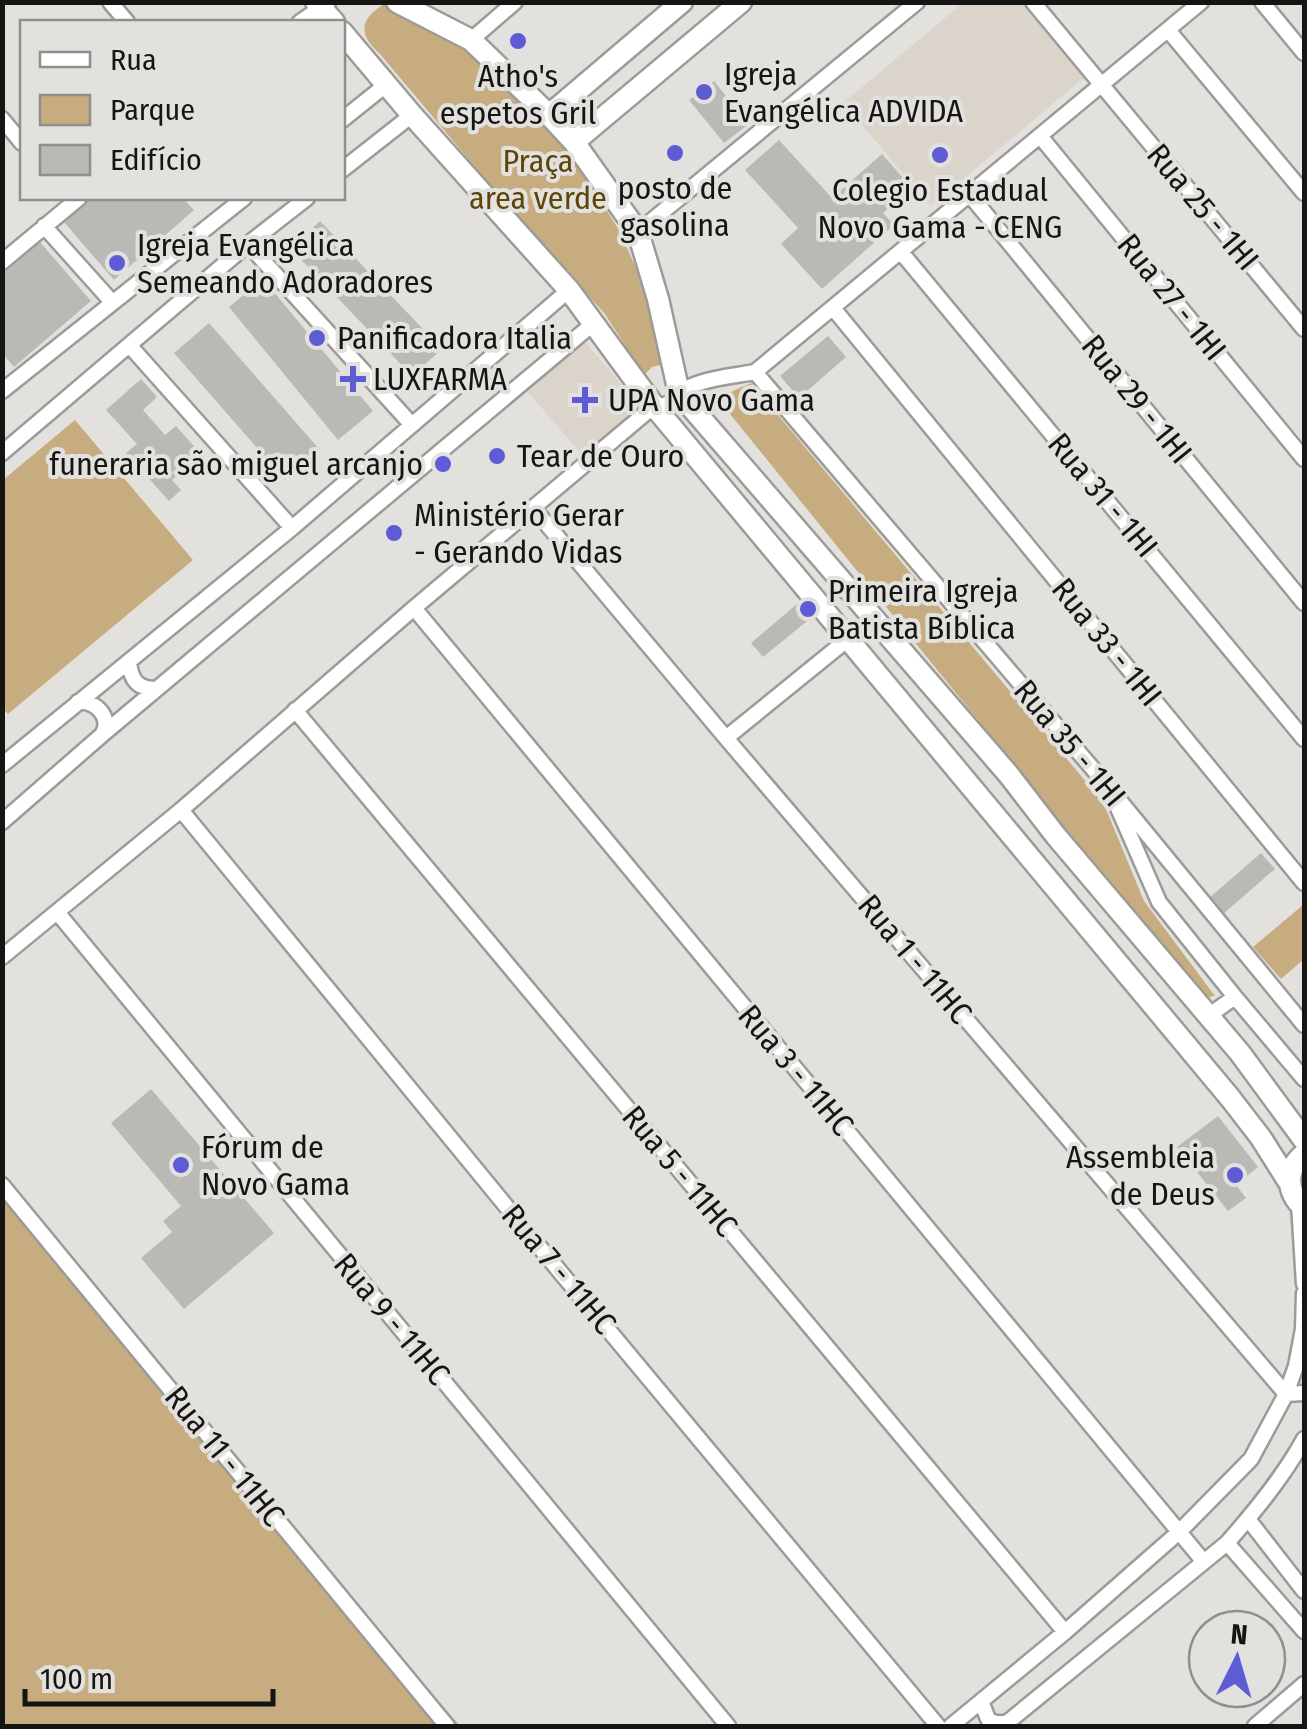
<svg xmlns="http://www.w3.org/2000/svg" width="1307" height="1729" viewBox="0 0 1307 1729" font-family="'Fira Sans Condensed',sans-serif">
<rect width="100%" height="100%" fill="#e3e1de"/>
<path fill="#dad4cb" d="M963,3H1027L1086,76L931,206L843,103Z
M585,342L642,409L584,457L527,391Z"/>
<path fill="#c6ac7e" d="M384,4L428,24L470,50L516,90L575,159L620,232L651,302L664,364L652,367L644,375L605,314L512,211L380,54C358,34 359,20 384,4Z
M751,383L1103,802L1144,901L1215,996L1203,998L717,398Z
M75,420L193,560L8,714L2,707L3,480Z
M1303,905L1304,959L1281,979L1253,947Z
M3,1197L460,1726H3Z"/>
<path fill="#bbb9b6" d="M714,81L749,124L724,143L689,100Z
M779,140L832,198L882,154L912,188L883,213L894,225L822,289L781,244L798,228L745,170Z
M90,198H183L194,210L114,280L63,221Z
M320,221L442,349L412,376L291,249Z
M40,242L91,301L14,367L2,353V274Z
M263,279L373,411L338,440L229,307Z
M209,323L320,450L285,480L174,353Z
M828,336L846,357L799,398L780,376Z
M141,379L157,397L143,410L165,435L176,426L201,454L172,480L181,490L169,501L126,453L137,444L106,410Z
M804,598L817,613L763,657L751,643Z
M1261,853L1275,869L1223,914L1209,898Z
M151,1089L274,1233L184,1309L141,1258L172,1232L163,1221L181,1206L111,1123Z
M1218,1116L1258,1167L1236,1185L1246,1198L1228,1211L1177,1147Z"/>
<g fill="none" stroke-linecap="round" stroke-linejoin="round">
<g stroke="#9c9b98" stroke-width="19">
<path id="street" d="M110,2L127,22
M1033,2L1304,329
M1262,2L1304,53
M300,22L328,3
M1168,30L1304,193
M471,40L515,2
M2,119L22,143
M342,120L387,84
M1040,136L1304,459
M342,170L412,115
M970,195L1304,603
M44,226L112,302
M638,232L917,2
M248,244L412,425
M901,252L1304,739
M2,262L79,198
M833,308L1304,883
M130,346L292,528
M755,372L1110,789L1304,1025
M2,391L244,198
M2,453L248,244L307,198
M534,509L726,738L1286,1394L1304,1393
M414,608L1204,1562
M129,662C131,681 138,689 157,689
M78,702C95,700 112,717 103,733
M295,710L1065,1632
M726,738L848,639
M2,765L292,528L569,290
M1118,808L1159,902L1235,997L1304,1079
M181,810L561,1273L938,1726
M2,822L103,734L594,323
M57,912L728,1726
M2,957L181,810L414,608L654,406C676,406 672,395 689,387C709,378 733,376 755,372L1201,2
M1208,1016L1235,997
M2,1185L447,1726
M1299,1204L1304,1284
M1248,1519L1304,1591
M1227,1543L1304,1631
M981,1701L988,1719L995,1723H1007
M951,1726L1065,1632L1179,1532L1251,1459L1286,1394L1296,1366L1303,1329L1304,1293
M1003,1726L1227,1543C1255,1511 1284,1476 1304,1439
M1255,1726L1304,1684"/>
</g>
<g stroke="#9c9b98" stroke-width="25">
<path id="secondary" d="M316,2L334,22
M397,2L471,40L549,115L574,142L638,232L658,299L679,393L1009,775L1056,836L1240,1053L1304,1140
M342,32L412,115L569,290L654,406L1231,1099L1261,1138L1290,1184
M549,115L682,2
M574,142L741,2
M1304,1154C1285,1170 1286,1192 1304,1208"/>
</g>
<use href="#street" stroke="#fff" stroke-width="14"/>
<use href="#secondary" stroke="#fff" stroke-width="20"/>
</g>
<g fill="#5d5cd4" stroke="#e3e1de" stroke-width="4">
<circle cx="518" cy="41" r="10"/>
<circle cx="704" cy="92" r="10"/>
<circle cx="675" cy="153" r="10"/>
<circle cx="940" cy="155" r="10"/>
<circle cx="117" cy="263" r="10"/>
<circle cx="317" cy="338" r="10"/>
<path d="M348 364h10v10h10v10h-10v10h-10v-10h-10v-10h10z"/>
<path d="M580 385h10v10h10v10h-10v10h-10v-10h-10v-10h10z"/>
<circle cx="497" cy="456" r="10"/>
<circle cx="443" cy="464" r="10"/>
<circle cx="394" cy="533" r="10"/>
<circle cx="808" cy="609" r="10"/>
<circle cx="181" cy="1165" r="10"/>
<circle cx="1235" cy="1175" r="10"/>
</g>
<g text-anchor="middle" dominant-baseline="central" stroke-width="8" stroke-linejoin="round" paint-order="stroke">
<g font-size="32" fill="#151514" stroke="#e3e1de" text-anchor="start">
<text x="724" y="74">Igreja<tspan x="724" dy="37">Evangélica ADVIDA</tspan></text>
<text x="518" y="76" text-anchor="middle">Atho's<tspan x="518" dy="37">espetos Gril</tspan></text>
<text x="675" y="188" text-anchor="middle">posto de<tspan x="675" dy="37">gasolina</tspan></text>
<text x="940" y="190" text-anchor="middle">Colegio Estadual<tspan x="940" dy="37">Novo Gama - CENG</tspan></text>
<text x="137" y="245">Igreja Evangélica<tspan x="137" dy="37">Semeando Adoradores</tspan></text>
<text x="337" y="338">Panificadora Italia</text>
<text x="373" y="379">LUXFARMA</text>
<text x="608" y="400">UPA Novo Gama</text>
<text x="517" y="456">Tear de Ouro</text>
<text x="423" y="464" text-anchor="end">funeraria são miguel arcanjo</text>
<text x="414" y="515">Ministério Gerar<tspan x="414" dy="37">- Gerando Vidas</tspan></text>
<text x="828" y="591">Primeira Igreja<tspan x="828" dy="37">Batista Bíblica</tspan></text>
<text x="201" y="1147">Fórum de<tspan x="201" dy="37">Novo Gama</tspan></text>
<text x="1215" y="1157" text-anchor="end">Assembleia<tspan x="1215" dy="37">de Deus</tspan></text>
</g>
<g font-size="32" fill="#5e4409" stroke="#e3e1de">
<text x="538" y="161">Praça<tspan x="538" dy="37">area verde</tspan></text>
</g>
<g font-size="32" fill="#151514" stroke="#e3e1de">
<text transform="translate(1203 207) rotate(50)">Rua 25 - 1HI</text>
<text transform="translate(1172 297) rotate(51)">Rua 27 - 1HI</text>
<text transform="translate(1137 399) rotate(51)">Rua 29 - 1HI</text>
<text transform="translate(1103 495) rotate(50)">Rua 31 - 1HI</text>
<text transform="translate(1107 642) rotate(51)">Rua 33 - 1HI</text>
<text transform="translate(1070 743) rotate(50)">Rua 35 - 1HI</text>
<text transform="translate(915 959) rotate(50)">Rua 1 - 11HC</text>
<text transform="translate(796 1070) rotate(50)">Rua 3 - 11HC</text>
<text transform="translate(680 1171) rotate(50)">Rua 5 - 11HC</text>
<text transform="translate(559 1269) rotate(50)">Rua 7 - 11HC</text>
<text transform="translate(392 1319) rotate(50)">Rua 9 - 11HC</text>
<text transform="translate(225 1456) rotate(51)">Rua 11 - 11HC</text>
</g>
</g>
<rect width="1307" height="1729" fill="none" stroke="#151514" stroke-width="10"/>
<rect x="20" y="20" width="325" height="180" fill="#e3e1de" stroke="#918f8d" stroke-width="2.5"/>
<rect x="40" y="52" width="50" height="15" fill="#ffffff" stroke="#918f8d" stroke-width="2.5"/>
<text x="110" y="70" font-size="30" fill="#151514">Rua</text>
<rect x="40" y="95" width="50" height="30" fill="#c6ac7e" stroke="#918f8d" stroke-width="2.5"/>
<text x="110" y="120" font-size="30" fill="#151514">Parque</text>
<rect x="40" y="145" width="50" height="30" fill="#bbb9b6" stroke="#918f8d" stroke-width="2.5"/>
<text x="110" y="170" font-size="30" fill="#151514">Edifício</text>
<g transform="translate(1237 1659) rotate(5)"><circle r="48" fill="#e3e1de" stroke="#918f8d" stroke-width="2.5"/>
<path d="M0-8L18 38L0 25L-18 38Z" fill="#5d5cd4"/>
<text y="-15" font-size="28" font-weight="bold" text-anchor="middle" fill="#151514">N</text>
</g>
<path d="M25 1689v15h248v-15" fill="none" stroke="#151514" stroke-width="5"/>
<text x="40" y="1689" font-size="30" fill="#151514" stroke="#e3e1de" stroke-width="8" paint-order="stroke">100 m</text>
</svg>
